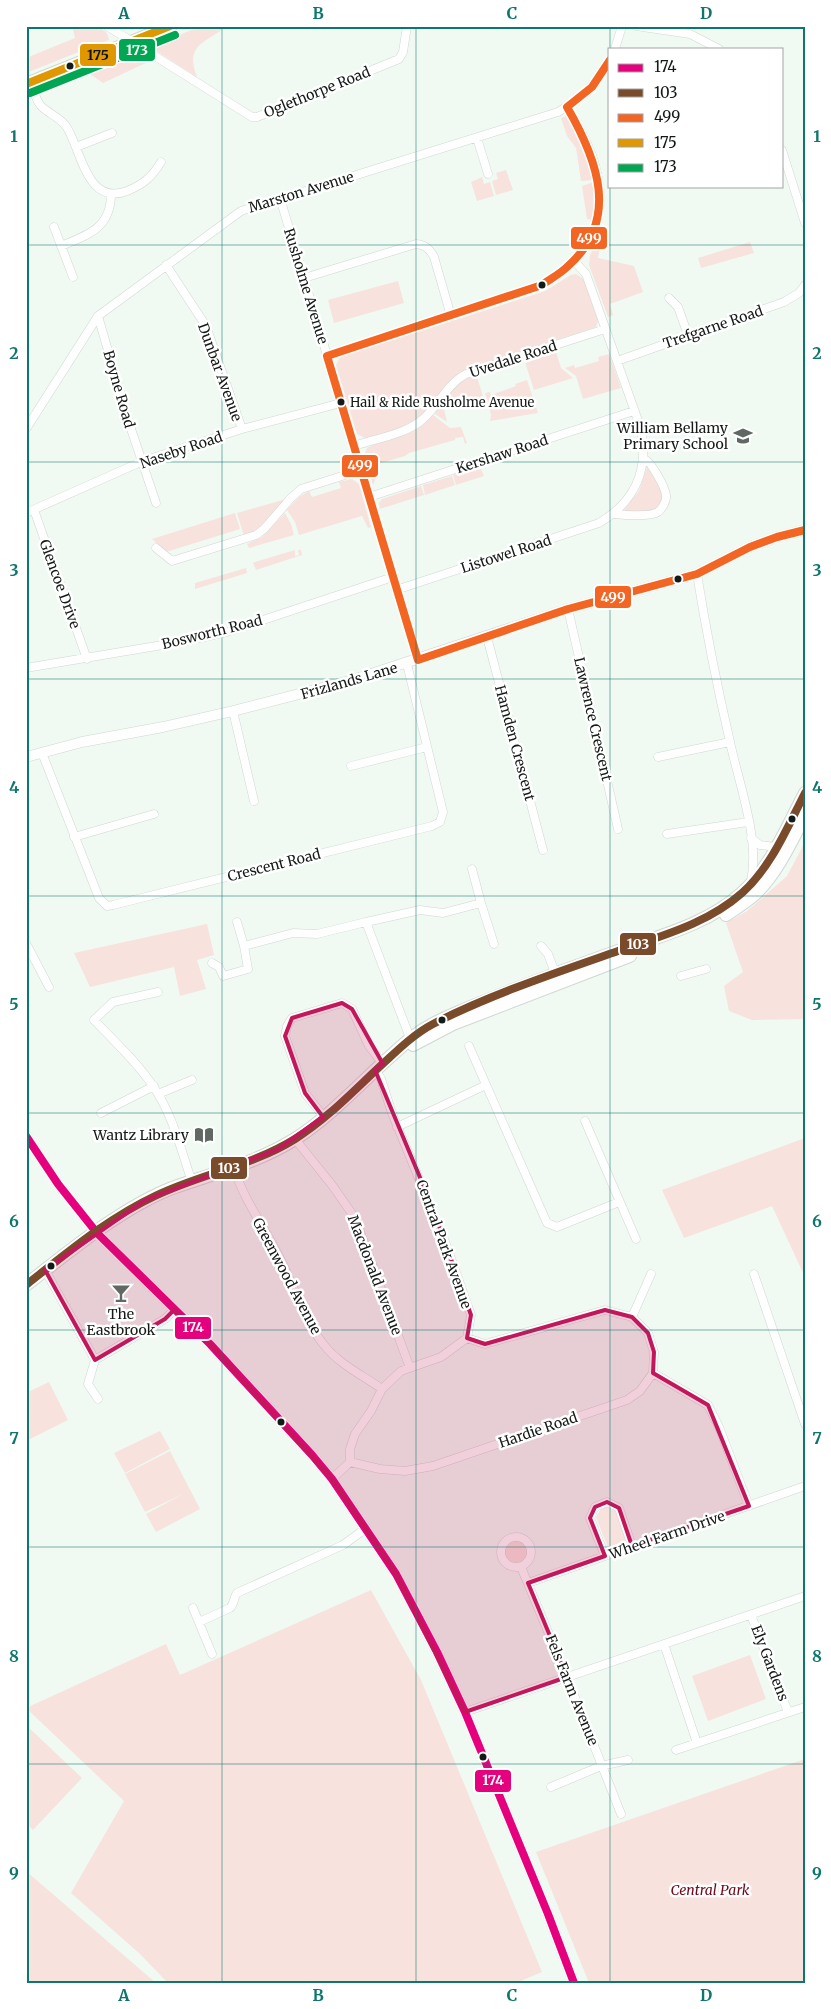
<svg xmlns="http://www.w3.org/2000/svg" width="831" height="2009" viewBox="0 0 831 2009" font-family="Merriweather,serif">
<rect width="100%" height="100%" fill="#f0faf3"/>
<path fill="#f7e2dd" d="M74,26C86,26 107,23 109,40L26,73V58L75,38L73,30Z
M201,26H227C206,43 184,44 197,77L155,50V45Z
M133,53L139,54L150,61L103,83L87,72Z
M567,116C581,127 590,163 594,180L581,181L576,148L567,136L561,118Z
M506,170L513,190L496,195L492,181L498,179L496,173Z
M482,177L484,184L490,182L494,196L477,201L471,182Z
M594,182L596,202L593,220L587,219L582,186Z
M750,242L754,253L701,268L698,258Z
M595,246L600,247L598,258L634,266L643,292L610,304L613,315L608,317L589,265L590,255Z
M576,274L585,280L598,321L596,327L460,372C445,385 436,403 422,416C408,430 383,433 365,438L357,434L336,365L340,357L533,295L545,291L571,275Z
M398,281L404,303L334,323L328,300Z
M555,349L561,368L573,378L534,390L524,359Z
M609,354L621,388L583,399L576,376L565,368L574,365L575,368L599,361L598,357Z
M476,374L483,396L444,409L447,422L435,414C442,397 459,380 476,374Z
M527,380L538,413L490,421L491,415L485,393L490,392L491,395L516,386L515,384Z
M433,415L450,428L461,427L467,443L465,444L463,437L455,438V440L409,453L405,456L374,465L372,467L376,478L373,485L364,456L367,448C393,435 413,439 433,415Z
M647,467L650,468C655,479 673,503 654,511C647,514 634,512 626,512L624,510L639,491Z
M477,468L481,469L484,476L456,485L453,475Z
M452,476L455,485L425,495L423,485Z
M352,479L359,484L371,527L368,528L362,516L299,535L295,522L287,510L299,497L309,491L312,497L341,488L339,482Z
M421,486L424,495L380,509L379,503L382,499Z
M286,499L261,528L244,536L237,513Z
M235,513L240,529L166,552L152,539Z
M285,513L291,524L294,535L249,548L247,544L262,537Z
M295,550V556L299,555L298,550H301L302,555L256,570L253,563L255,562Z
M246,568L247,573L195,589V583Z
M805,842V1019L752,1020L729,1011L724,986L743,972L726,923L747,911L787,876Z
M207,924L214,955L197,960L206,989L180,996L174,967L90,987L74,953Z
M805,1138V1277L772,1206L684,1238L662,1190Z
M49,1382L68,1420L26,1441V1393Z
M160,1431L170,1449L125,1473L114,1453Z
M170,1451L200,1509L156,1532L146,1514L185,1493L145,1512L125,1474Z
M609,1505L617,1511L627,1541L608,1548L596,1517L601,1509Z
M501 1552a14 14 0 1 1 28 0a14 14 0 1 1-28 0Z
M371,1590L421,1680L542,1972L516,1983H168L140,1954L71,1893L124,1801L26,1708L166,1644L180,1675Z
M750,1655L766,1699L708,1721L692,1676Z
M26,1725L82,1778L33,1830L26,1823Z
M805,1759V1983H589L536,1852Z
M26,1871L156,1983H26Z"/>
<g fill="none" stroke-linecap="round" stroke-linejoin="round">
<g stroke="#d0d7d2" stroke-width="9">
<path id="minor" d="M107,26L252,117H257L399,59L403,52L407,26
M636,26L690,34L719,49
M615,49L622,26
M31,83C34,90 36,102 42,107C50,114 60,118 66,126C81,148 86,207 127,191C144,184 152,177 161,162
M477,138L488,174
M76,147L112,133
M782,150L805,223
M280,198L418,660
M54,227L73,277
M61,246C88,235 111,228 111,194
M166,265L206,326L242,429
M304,278L416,244C425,245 429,248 434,257L451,316
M669,298L678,307L688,335
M98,316L129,423L156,503
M327,356L542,285C620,241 610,173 567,107
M617,361L784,302L799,293L805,285
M26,429L98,316L241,211L558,112C581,99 597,83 610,60
M354,446C374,439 407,434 423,419C439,405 447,384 466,374L605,329
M369,497L634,411
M34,510L87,659
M26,513L143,461L242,429L341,403
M614,514C623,515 651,517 658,512C662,509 667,501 666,495C665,487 651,461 644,459
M156,548L172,561L256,535L264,529L291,498L301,489L361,470
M697,574C706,630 717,686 730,742C739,784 760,839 751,881
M396,590L599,523C636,501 650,468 640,426L586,274L575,262
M568,609L618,829
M487,637L543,850
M26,668L186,641L227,632L393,577
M233,711L254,801
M42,753L99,898L107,906L113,905L432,826L440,822L443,812L407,664
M658,757L730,742
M351,766L427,747
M667,834L748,822
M74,837L154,814
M751,838L760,845L776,847
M481,903L494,944
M237,922L244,946
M366,922L420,910L443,913L481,903L472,869
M26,943L49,987
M541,946L548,954L555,973
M212,963L219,967L223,976L248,969L244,946L293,933L317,934L366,922L410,1038
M681,976L706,969
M158,992L113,1002L94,1020C114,1041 137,1062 153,1086C173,1115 181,1150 192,1182
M469,1046L547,1223L557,1227L619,1202
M158,1094L192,1080
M101,1113L154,1086
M323,1116L305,1093L285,1036L287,1026L292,1018L342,1003L352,1009L369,1046L383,1064
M585,1121L636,1239
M397,1127L486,1085
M295,1139L332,1185L355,1218L410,1368
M234,1168C245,1204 269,1233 284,1267C296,1292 306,1323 324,1345C339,1364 362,1375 382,1389
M45,1270L95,1360L165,1319L174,1310
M754,1274L805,1424
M632,1317L651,1274
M95,1360L88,1384L98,1399
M653,1373L708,1405L719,1427L749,1506
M350,1462L380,1469L405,1471L433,1466L627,1400L640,1391L653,1373L654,1352L648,1333L632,1317L605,1310L485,1344L467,1338
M332,1479L350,1462V1449L355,1434L371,1411L382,1389L401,1371L441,1357L467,1338L471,1315L447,1247L392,1113L381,1079L375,1070
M501 1552a15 15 0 1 1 30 0a15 15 0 1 1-30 0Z
M605,1556L590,1518L595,1507L607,1502L619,1508L632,1546
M521,1567L567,1677L621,1814
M528,1583L805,1486
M193,1608L212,1654
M751,1615L788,1712
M199,1622L230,1608C235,1603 233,1598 237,1593L343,1545L365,1529
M664,1644L697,1743
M465,1712L805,1596
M676,1750L805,1707
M551,1787L601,1766L628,1760"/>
</g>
<g stroke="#d0d7d2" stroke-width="11">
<path id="tertiary" d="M26,757L82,742L163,727L233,711L353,680L568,609L697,574L750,547L777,537L805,530
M26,1136L58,1184L97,1233L210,1344L312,1455L332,1479L396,1574L437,1652L465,1712L548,1914L574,1983"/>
</g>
<g stroke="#d0d7d2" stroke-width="14">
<path id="primary" d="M26,84L171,26
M726,915C736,908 746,902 755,894C777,873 791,842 805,815
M413,1045L453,1024L630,956
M26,1285C68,1252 123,1207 172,1188C214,1173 257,1163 295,1139C331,1116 360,1083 392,1055C405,1043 417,1032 433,1024C454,1013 476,1005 498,996C538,980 578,965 618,951C660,936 708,924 742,893C771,867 787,827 805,793"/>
</g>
<use href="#minor" stroke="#fdfefd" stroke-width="8"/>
<use href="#tertiary" stroke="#fdfefd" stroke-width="10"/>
<use href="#primary" stroke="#fdfefd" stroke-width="12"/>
<g stroke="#fff" stroke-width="11">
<path id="bus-1" d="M26,1136L58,1184L97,1233L210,1344L312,1455L332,1479L396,1574L437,1652L465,1712L548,1914L574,1983"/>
</g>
<g stroke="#fff" stroke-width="11">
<path id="bus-2" d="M26,1285C67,1253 108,1218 155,1196C200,1174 252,1166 295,1139C330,1117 358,1086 388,1059C402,1046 416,1033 433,1024C489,995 558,972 618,951C661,936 707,924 742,893C771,867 787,828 805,793"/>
</g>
<g stroke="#fff" stroke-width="11">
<path id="bus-3" d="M610,60L592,87L567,107C597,159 621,220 567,267C560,274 550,279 542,285L327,356L418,660L568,609L697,574L750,547L777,537L805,530"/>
</g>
<g stroke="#fff" stroke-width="11">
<path id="bus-4" d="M26,84L170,26"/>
</g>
<g stroke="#fff" stroke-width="11">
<path id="bus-5" d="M30,93L175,35"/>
</g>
<use href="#bus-1" stroke="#e5007d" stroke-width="8"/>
<use href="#bus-2" stroke="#7a4b2a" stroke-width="8"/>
<use href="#bus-3" stroke="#f26522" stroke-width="8"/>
<use href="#bus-4" stroke="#e09802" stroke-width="8"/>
<use href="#bus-5" stroke="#00a651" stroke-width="8"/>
</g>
<path fill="#c2185b" fill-opacity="0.2" stroke="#c2185b" stroke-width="4" stroke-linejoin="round" d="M342,1003L352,1009L383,1064L375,1070L432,1206L471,1315L467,1338L485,1344L605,1310L632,1317L648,1333L654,1352L653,1373L708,1405L749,1506L632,1546L619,1508L607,1502L595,1507L590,1518L605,1556L528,1583L567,1677L465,1712L396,1574L332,1479L210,1344L174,1310L165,1319L95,1360L45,1270L145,1200L278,1149L323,1117L305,1093L285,1036L292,1018Z"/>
<path fill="none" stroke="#0f766e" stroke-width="1" stroke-opacity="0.55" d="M222,26V1983M416,26V1983M610,26V1983M26,245H805M26,462H805M26,679H805M26,896H805M26,1113H805M26,1330H805M26,1547H805M26,1764H805"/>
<defs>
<g id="school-bare" transform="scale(1.5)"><path d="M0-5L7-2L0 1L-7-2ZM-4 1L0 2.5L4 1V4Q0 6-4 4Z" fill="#616863" stroke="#fff" stroke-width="2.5" paint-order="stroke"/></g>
<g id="library-bare" transform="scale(1.5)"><path d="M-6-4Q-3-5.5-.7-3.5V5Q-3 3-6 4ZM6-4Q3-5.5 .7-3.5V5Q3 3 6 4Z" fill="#616863" stroke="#fff" stroke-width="2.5" paint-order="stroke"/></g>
<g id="bar-bare" transform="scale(1.5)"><path d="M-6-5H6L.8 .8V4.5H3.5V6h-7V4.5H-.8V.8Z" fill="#616863" stroke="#fff" stroke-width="2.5" paint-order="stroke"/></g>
</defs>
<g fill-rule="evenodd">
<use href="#school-bare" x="743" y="436"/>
<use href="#library-bare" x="204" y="1135"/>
<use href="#bar-bare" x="121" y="1293"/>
</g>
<g fill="#141a16" stroke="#fff" stroke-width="2">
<circle cx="70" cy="66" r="4.5"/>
<circle cx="542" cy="285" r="4.5"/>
<circle cx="341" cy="402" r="4.5"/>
<circle cx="678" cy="579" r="4.5"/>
<circle cx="792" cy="819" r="4.5"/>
<circle cx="442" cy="1020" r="4.5"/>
<circle cx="51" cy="1266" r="4.5"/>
<circle cx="281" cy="1422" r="4.5"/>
<circle cx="483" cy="1757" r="4.5"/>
</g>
<g text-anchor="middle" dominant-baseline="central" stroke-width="5" stroke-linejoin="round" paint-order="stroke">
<g font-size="13" fill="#141a16" stroke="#fff" text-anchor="start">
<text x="350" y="402">Hail &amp; Ride Rusholme Avenue</text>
</g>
<g font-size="14" fill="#141a16" stroke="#fff">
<text transform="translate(317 92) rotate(-22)">Oglethorpe Road</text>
<text transform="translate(301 192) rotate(-17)">Marston Avenue</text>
<text transform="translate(306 286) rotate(73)">Rusholme Avenue</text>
<text transform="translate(713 327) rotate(-19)">Trefgarne Road</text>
<text transform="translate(513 359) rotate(-18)">Uvedale Road</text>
<text transform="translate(220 372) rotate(70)">Dunbar Avenue</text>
<text transform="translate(119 389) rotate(74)">Boyne Road</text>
<text transform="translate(181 450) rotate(-19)">Naseby Road</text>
<text transform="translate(502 454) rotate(-18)">Kershaw Road</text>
<text transform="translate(506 554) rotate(-18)">Listowel Road</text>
<text transform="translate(60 584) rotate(70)">Glencoe Drive</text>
<text transform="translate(212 632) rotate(-14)">Bosworth Road</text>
<text transform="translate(349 681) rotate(-16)">Frizlands Lane</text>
<text transform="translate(593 719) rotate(77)">Lawrence Crescent</text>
<text transform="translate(515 743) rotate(75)">Hamden Crescent</text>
<text transform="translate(274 865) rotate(-14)">Crescent Road</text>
<text transform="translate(444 1244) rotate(70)">Central Park Avenue</text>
<text transform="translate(375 1275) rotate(69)">Macdonald Avenue</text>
<text transform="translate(287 1276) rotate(62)">Greenwood Avenue</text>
<text transform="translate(538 1430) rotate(-19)">Hardie Road</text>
<text transform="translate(667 1535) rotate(-19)">Wheel Farm Drive</text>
<text transform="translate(770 1663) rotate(69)">Ely Gardens</text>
<text transform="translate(572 1690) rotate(68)">Fels Farm Avenue</text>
</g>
<g font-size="14" fill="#141a16" stroke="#fff" text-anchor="end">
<text x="728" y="428">William Bellamy<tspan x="728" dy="16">Primary School</tspan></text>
<text x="189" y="1135">Wantz Library</text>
<text x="121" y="1314" text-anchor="middle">The<tspan x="121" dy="16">Eastbrook</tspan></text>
</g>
<g font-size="14" font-style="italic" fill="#710718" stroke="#fff">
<text x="710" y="1890">Central Park</text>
</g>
</g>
<g stroke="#fff" stroke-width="2">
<rect x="118" y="38" width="38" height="24" rx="5" fill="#00a651"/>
<rect x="79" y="43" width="38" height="24" rx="5" fill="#e09802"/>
<rect x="570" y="226" width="38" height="24" rx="5" fill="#f26522"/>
<rect x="341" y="454" width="38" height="24" rx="5" fill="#f26522"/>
<rect x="594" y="585" width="38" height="24" rx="5" fill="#f26522"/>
<rect x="619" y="932" width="38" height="24" rx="5" fill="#7a4b2a"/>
<rect x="210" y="1156" width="38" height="24" rx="5" fill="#7a4b2a"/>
<rect x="174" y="1316" width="38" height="24" rx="5" fill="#e5007d"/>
<rect x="474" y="1769" width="38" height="24" rx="5" fill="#e5007d"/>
</g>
<g font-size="14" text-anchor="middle" font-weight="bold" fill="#fff">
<text x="137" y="55">173</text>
<text x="589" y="243">499</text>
<text x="360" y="470">499</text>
<text x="613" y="602">499</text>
<text x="638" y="949">103</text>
<text x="229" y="1173">103</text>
<text x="193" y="1332">174</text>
<text x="493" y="1785">174</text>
</g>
<g font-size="14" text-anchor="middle" font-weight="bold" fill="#111">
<text x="98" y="60">175</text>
</g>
<rect width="831" height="2009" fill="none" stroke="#ffffff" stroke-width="55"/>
<rect x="608" y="48" width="175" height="140" fill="#ffffff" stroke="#a1a3a2"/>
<rect x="618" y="64" width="25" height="8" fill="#e5007d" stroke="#a1a3a2"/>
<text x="654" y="72" font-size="15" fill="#141a16">174</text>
<rect x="618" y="89" width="25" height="8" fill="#7a4b2a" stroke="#a1a3a2"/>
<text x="654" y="98" font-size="15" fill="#141a16">103</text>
<rect x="618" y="114" width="25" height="8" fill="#f26522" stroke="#a1a3a2"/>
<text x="654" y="122" font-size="15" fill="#141a16">499</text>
<rect x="618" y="139" width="25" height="8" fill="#e09802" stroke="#a1a3a2"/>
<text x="654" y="148" font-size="15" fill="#141a16">175</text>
<rect x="618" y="164" width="25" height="8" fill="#00a651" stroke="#a1a3a2"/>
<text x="654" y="172" font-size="15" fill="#141a16">173</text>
<rect x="28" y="28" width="776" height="1954" fill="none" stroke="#0f766e" stroke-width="2"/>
<g font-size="16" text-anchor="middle" font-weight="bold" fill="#0f766e">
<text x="124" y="19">A</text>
<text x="318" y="19">B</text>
<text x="512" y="19">C</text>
<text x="706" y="19">D</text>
<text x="14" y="142">1</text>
<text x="817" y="142">1</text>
<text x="14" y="359">2</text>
<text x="817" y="359">2</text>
<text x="14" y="576">3</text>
<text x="817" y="576">3</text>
<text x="14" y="793">4</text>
<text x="817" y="793">4</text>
<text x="14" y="1010">5</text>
<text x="817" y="1010">5</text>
<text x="14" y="1227">6</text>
<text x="817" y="1227">6</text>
<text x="14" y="1444">7</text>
<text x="817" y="1444">7</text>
<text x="14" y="1662">8</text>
<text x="817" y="1662">8</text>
<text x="14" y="1879">9</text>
<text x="817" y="1879">9</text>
<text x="124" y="2001">A</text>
<text x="318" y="2001">B</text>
<text x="512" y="2001">C</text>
<text x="706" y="2001">D</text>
</g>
</svg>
